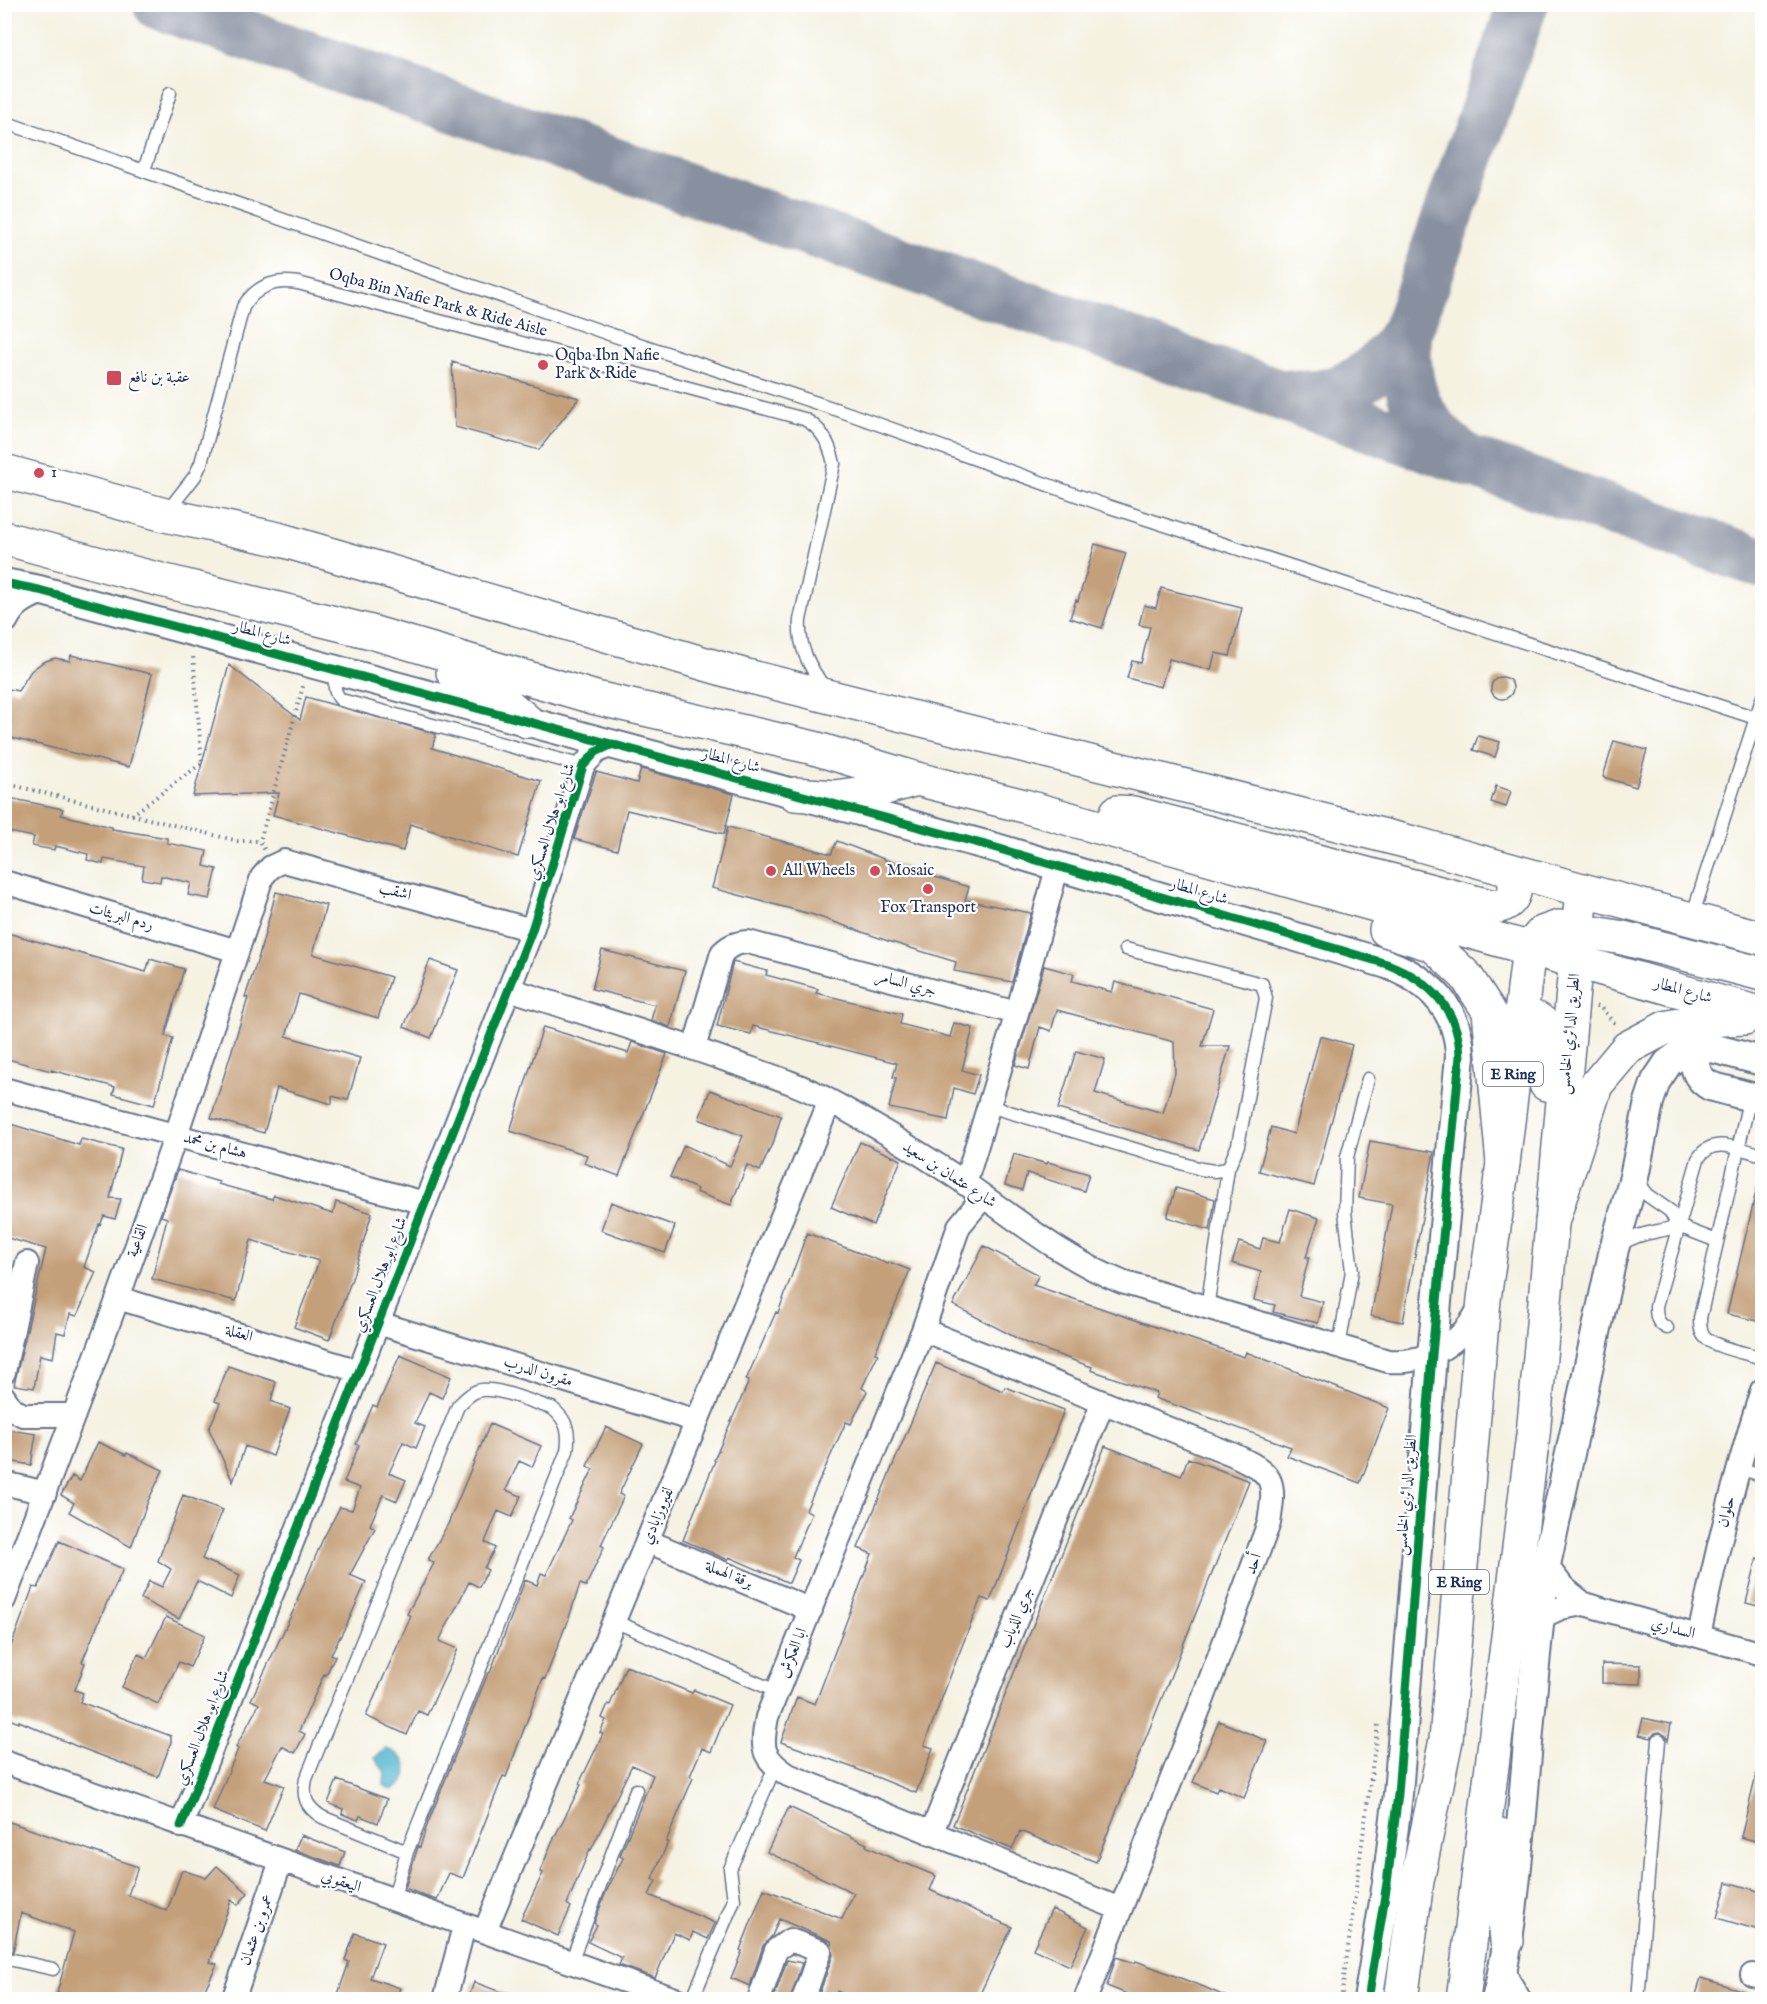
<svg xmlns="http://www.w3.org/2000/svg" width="1767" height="2004" viewBox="0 0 1767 2004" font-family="'IM FELL English',Amiri,serif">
<rect width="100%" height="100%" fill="#fff"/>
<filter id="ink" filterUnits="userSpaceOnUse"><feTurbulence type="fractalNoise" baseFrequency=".0167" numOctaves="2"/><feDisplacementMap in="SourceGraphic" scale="12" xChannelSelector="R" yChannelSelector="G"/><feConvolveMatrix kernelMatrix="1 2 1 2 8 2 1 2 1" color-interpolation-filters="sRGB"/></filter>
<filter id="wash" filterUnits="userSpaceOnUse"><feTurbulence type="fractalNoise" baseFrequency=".008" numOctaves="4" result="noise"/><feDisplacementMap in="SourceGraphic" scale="24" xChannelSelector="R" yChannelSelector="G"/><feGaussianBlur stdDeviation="1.35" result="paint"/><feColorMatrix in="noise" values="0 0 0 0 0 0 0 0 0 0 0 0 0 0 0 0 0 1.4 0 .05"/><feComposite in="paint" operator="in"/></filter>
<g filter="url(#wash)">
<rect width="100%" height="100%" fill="#f5f2e2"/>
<path fill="#53b8d1" stroke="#377498" stroke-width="1.5" d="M386,1749C410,1754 415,1782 391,1790L384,1785L385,1772L375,1758Z"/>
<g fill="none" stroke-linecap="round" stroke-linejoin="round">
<path stroke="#8890a0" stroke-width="51" d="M158,4L1762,563
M1407,331C1402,387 1417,425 1463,457
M1288,395C1339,403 1381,373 1407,331L1523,4"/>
</g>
<g id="blocks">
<path fill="#c4a07a" d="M452,362L579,398L539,450L455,427Z
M1095,544L1126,553L1102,628L1070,618L1076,600L1078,601Z
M1161,588L1242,608L1230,656L1215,653L1211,670L1169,659L1161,687L1127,678L1132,661L1141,663L1150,627L1139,625L1144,605L1156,608Z
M71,655L152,674L129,767L4,736V706L9,689L18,691L31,671L43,662L55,658L70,661Z
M229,665L300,720L306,697L436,734L432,748L541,781L518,857L410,824L403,851L273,815L279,793L193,796Z
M1491 688a11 11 0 1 1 22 0a11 11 0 1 1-22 0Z
M1478,736L1500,742L1495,757L1473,750Z
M1614,741L1647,750L1636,787L1603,777Z
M641,769L734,794L724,834L627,810L617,850L574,839L596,772L637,783Z
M1496,786L1511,791L1506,807L1491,802Z
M4,797L63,809L61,815L112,827V829L167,838V843L207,851L204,866L217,869L210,899L188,895L191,883L161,876L160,882L142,879L144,866L104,859L103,864L87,860L88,854L55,846L54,850L32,846L34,837L4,831Z
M728,827L831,854L837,841L915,871L969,887L965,900L1031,913L1012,982L954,971L956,962L888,941L814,915L712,888Z
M276,892L326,905L313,954L391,977L378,1018L299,994L286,1036L360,1058L348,1100L332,1096V1104L277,1088L264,1133L211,1118L248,998L245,997L259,956Z
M4,932L146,972L150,959L184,969L165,1036L173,1038L154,1105L113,1094L115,1087L51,1070V1071L4,1058Z
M602,950L685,971L670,1027L651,1020L655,1005L592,989Z
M430,960L458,970L431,1038L404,1027Z
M733,962L767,971L766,975L818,989L816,993L902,1014L900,1024L950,1037L954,1023L973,1028L962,1070L979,1075L973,1094L954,1088L948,1120L889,1108L896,1078L893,1077L897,1063L753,1026L751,1034L717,1026Z
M1044,966L1074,974L1072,981L1112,992L1115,982L1213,1009L1202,1046H1230L1199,1150L1058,1109L1076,1051L1105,1059L1095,1093L1163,1113L1175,1073L1174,1042L1057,1010L1051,1031L1040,1027L1029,1069L1015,1065Z
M543,1027L628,1053L632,1042L667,1054L619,1176L584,1163L587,1155L510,1131Z
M1320,1036L1352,1045L1314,1186L1259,1171L1271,1127L1294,1134Z
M710,1090L781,1116L773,1144H772L760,1171L747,1165L731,1205L696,1192L697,1189L670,1177L684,1145L730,1166L743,1136L699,1119Z
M4,1122L79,1145L81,1139L122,1149L110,1198L121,1199L115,1219L104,1216L100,1225L99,1224L84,1267L96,1272L77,1316L70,1314L65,1334L57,1332L53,1358L40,1355L34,1388L14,1385L46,1249L4,1237Z
M1370,1141L1434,1152L1403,1322L1371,1316L1392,1204L1359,1198Z
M860,1142L901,1160L873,1225L831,1207Z
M1014,1154L1047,1164L1048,1162L1089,1174L1084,1191L1027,1173L1022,1190L1005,1185Z
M178,1170L219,1182L218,1184L272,1199L274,1195L333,1214L336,1202L372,1213L352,1279L329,1340L294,1327L319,1261L251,1240L236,1301L152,1279L167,1218L161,1216Z
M1176,1188L1215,1199L1210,1230L1167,1217Z
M1757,1188L1762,1189V1322L1727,1314Z
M611,1202L675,1226L665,1253L601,1230Z
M1290,1209L1319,1218L1306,1257H1309L1299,1296L1323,1302L1318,1323L1273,1312L1275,1305L1254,1300L1261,1272L1232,1263L1239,1242L1260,1249L1263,1238L1280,1242Z
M807,1233L888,1264L889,1262L910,1270L875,1353L878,1354L862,1388L867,1391L851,1424L846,1422L806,1510L812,1513L793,1557L799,1560L789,1583L729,1557L728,1560L683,1540L715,1461L714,1460L749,1381L746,1380L776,1312L778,1313Z
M984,1246L1039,1275L1033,1285L1244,1357L1246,1352L1389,1408L1360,1483L1287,1456L1291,1447L1155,1398L1157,1393L1091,1370L1092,1367L1028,1344L953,1305Z
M400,1355L451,1377L442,1398L429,1392L415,1423L425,1427L416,1448L403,1442L389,1473L406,1480L397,1501L383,1495L370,1525L375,1528L350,1575L366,1582L348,1622L331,1654L335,1656L326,1675L324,1674L299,1731L305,1734L295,1753L282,1746L265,1779L284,1786L265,1831L213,1810L238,1749L236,1747L259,1704L251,1700L298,1601L297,1600L322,1541L340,1507L352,1510L360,1488L344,1482L359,1445L356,1444L373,1405L377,1407Z
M936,1363L1003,1391L1005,1387L1064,1410L990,1601L981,1598L953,1669L924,1745L933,1748L916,1793L854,1768L781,1742L797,1697L815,1704L872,1554L858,1548Z
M228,1366L276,1382L271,1401L290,1409L273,1456L245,1446L233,1482L209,1429L220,1403L215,1401Z
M490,1424L541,1446L532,1467L519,1461L506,1490L521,1496L512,1517L498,1511L485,1542L495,1548L484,1568L488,1570L479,1587L469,1582L439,1641L458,1649L427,1715L418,1711L407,1735L366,1716L411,1616L407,1614L434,1563L428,1560L448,1524Z
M606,1427L643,1444L619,1494L624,1496L601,1545L604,1547L586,1586L580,1584L566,1627H565L545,1679L543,1678L506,1777L503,1776L463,1878L449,1873L437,1900L424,1896L405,1888L417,1850L418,1846L420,1847L426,1828L488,1673H490L525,1580L537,1585L541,1573L546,1575L572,1520L569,1518L593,1469L587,1466Z
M4,1429L36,1434L31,1465L4,1460Z
M98,1442L126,1455L127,1453L163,1470L148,1501L131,1547L69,1512L74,1503L61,1495L72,1476L80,1481Z
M1105,1446L1181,1476L1188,1458L1249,1481L1096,1862L1020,1831L1012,1849L953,1825Z
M183,1495L223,1510L202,1559L240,1575L231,1598L197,1581L179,1619L141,1599L149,1581L162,1587L171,1569L158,1561Z
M59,1541L123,1569L109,1600H108L82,1662L85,1663L75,1690L83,1693L80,1702L171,1736V1742L158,1777L76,1746L19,1721V1723L4,1717V1665L33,1587L38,1588Z
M1757,1558H1762V1607L1746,1603Z
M166,1617L205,1635L190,1667L179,1662L158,1704L122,1687L138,1654L146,1658Z
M1602,1664L1641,1665V1684L1602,1683Z
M626,1666L692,1693L694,1690L730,1705L711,1752L702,1748L690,1776L693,1778L666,1842H668L652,1879L656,1881L649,1895L715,1923L708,1939L693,1932L690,1940L674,1933L655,1978L619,1965L622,1958L588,1942L597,1925L594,1923L606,1892L623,1858L620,1856L626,1841L653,1775L632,1765L591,1850L590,1849L567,1904L571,1907L558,1936L521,1919L543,1873L540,1872L552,1842L581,1785L579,1784L603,1734L600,1733L606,1720L602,1718L608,1704L610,1705Z
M1643,1718L1671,1724L1668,1741L1666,1736L1660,1732L1655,1733L1651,1738L1639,1735Z
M1219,1721L1267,1741L1244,1798L1218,1787L1216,1792L1193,1782Z
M1757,1772L1762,1773V1843L1741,1837Z
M337,1780L387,1799L378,1823L360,1816L358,1820L342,1814L343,1809L328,1803Z
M789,1807L867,1844L866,1846L904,1864L905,1863L936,1876L930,1890L1012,1927L977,2000H856L837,1991L834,2000H817L833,1955L831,1941L779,1919L772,1936L763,1946L750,1986L731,1978L742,1951L740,1950L764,1889L842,1919L854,1893L767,1852Z
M4,1820L138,1867L128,1895L167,1911L182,1870L206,1878L217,1866L248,1893L238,1905L231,1900L210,1962L217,1964L200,2000H79L57,1993L74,1932L21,1913L13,1952L4,1950Z
M301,1835L345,1852L340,1866L295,1850Z
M1727,1882L1762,1892V1931L1717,1918Z
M1052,1909L1088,1927L1070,1966L1033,1949Z
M355,1933L383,1943L370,1978L400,1988L396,2000H336L349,1962L345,1960Z
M1116,1957L1135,1963L1136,1961L1204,1987L1229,1998V2000H1142L1107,1986Z
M787,1960L802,1963L790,2000H773Z
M1701,1978L1760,1996L1759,2000H1694Z
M474,1982L517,1998V2000H468Z"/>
</g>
</g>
<g filter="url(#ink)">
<use href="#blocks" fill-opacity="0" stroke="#67738c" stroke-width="1.5"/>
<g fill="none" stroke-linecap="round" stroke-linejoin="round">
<g stroke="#67738c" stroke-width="15">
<path id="service" d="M4,122L612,335L847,413L1107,506L1762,720
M144,170L170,93
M166,513L195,476L201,463L243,307C256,286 274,279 298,283L804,419C822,428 830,444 834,464L800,620C798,648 810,667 825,689
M337,670C335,682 332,691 341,700L583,766
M1692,917L1762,699
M1750,1096L1700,1318C1700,1324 1700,1331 1704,1336C1714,1348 1747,1353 1762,1358
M989,1106L1201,1169L1214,1171L1228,1169L1238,1145L1266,998L1262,984L1126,949
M1636,1181L1647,1195L1670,1211L1678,1226L1717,1241
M1620,1245C1638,1232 1658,1233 1678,1226
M1207,1308L1228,1169
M1667,1328C1657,1323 1656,1317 1656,1306L1698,1159C1712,1135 1738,1149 1760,1154
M1339,1347L1352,1271L1345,1212L1347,1157L1368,1079
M1738,1468L1762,1475
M614,1621L778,1692
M393,1900L407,1852L567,1451C570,1432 567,1420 552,1408C533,1403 495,1385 477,1391C469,1394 464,1400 458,1406L306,1779C302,1797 306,1807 322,1817L407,1852
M4,1958L53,1969
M571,1962L636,1790
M692,2000L734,1900L730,1869L775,1767
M1638,2000L1659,1740"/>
</g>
<g stroke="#67738c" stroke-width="26">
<path id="minor" d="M4,882L237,951
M509,989C583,1013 656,1035 729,1061C763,1073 798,1083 830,1101C875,1125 923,1155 965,1183C1016,1219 1064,1259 1122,1282L1388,1361C1428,1364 1463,1343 1480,1306
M694,1048L722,953C730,945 736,943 748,942L1017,1013
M4,1089L425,1203
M965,1184L1017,1013L1058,865
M983,1197L959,1226L923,1330L767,1717C761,1748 761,1757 788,1775L1120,1909
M118,1298L359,1371
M378,1323L697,1421
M923,1330L1234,1455C1274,1474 1276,1479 1269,1523L1201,1704L1085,2000
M4,1372L27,1263
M4,1397L12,1409L23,1415H74
M4,1483L45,1493
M647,1541L811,1610
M1546,1565L1563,1587L1584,1604
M4,1600L118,1298L176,1135L262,877L271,867L284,861L532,930
M1539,1618L1561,1608L1584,1604L1762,1654
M1699,1636C1716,1553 1736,1471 1762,1390
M4,1762L678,2000
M181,1826L532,930L583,766L596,752L613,744
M931,1834L1103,1402
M485,1931L830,1101
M1504,1968L1508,1980L1520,2000
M1752,1975L1762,1977
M233,2000L281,1861
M445,2000L464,1926
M759,2000L776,1950L790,1940L820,1951L803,2000"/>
</g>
<g stroke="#67738c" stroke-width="32">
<path id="tertiary" d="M4,583L39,590L993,847L1387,964C1429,980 1459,1009 1460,1056L1432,1355L1398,1794L1387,1883L1368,2000
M4,619C12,603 23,597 39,590
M1701,1047C1691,1062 1694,1076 1710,1086L1762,1100
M1496,2000C1511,1939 1516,1877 1522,1815C1529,1732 1535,1648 1546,1565L1614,1249L1634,1177L1649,1102L1656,1081L1668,1063L1683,1052L1692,1049L1712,1048L1762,1061"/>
</g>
<g stroke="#67738c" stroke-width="36">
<path id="primary" d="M1520,1017C1528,1018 1537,1016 1542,1023C1551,1034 1548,1070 1546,1084
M1500,1835L1501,1878L1507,1941
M1401,2000L1417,1881L1446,1740L1484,1299L1503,1163L1529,948
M1463,2000L1533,1435L1582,890"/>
</g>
<g stroke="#67738c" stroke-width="36">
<path id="trunk" d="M4,471L165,515L278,539L743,675L1417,844L1582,890L1762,938
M4,538L137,574L371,632L596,698L814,748L917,779L1024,806L1762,1014
M453,672L494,693L527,721
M795,794L834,797L872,792L917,779
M1117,812L1133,813L1493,907C1515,906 1520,887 1510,870
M1386,930L1433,945L1466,976L1489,1011L1503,1163
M1529,948L1542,933L1559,927L1623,938L1762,974
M1552,1222L1596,1085L1627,1048L1665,1028L1704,1020L1745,1018"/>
</g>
<path stroke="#67738c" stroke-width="4" stroke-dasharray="1.5 4.5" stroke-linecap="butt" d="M4,783L238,841H260
M132,815L202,763L193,655
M264,849L260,841L304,683
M1596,1006L1601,1008L1616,1025
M1341,2000L1378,1724"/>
<use href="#service" stroke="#fff" stroke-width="12"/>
<use href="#minor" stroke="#fff" stroke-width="22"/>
<use href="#tertiary" stroke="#fff" stroke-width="28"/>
<use href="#primary" stroke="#fff" stroke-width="33"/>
<use href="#trunk" stroke="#fff" stroke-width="33"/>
<g stroke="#fff" stroke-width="13">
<path id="cycleway" d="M4,583L39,590L993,847L1387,964C1429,980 1459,1009 1460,1056L1432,1355L1398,1794L1387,1883L1368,2000
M181,1826L532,930L583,766L596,752L613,744"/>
</g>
<use href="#cycleway" stroke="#00873e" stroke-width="9"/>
</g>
</g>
<g fill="#d1495b" stroke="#fff" stroke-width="2">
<circle cx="543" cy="365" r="6"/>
<rect x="106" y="370" width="16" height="16" rx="3"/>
<circle cx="39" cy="473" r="6"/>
<circle cx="771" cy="871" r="6"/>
<circle cx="875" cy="871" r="6"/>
<circle cx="928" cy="889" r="6"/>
</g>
<g text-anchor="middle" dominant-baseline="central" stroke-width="4.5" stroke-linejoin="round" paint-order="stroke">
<g fill="#fff" stroke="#5f6d8e" stroke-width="1.5">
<rect x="1483" y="1062" width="60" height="24" rx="4.5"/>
<rect x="1429" y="1570" width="60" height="24" rx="4.5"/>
</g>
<g font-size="15" font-weight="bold" fill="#1b2f5e">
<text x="1513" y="1074">E Ring</text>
<text x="1459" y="1582">E Ring</text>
</g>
<g font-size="16" fill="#1b2f5e" stroke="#fff">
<text transform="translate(438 303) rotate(15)">Oqba Bin Nafie Park &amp; Ride Aisle</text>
<text transform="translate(262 634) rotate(15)">شارع المطار</text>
<text transform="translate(731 761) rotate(15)">شارع المطار</text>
<text transform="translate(552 822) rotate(-72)">شارع ابو هلال العسكري</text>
<text transform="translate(395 892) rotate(15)">اشقب</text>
<text transform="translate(1199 892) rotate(17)">شارع المطار</text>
<text transform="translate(121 917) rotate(16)">ردم البريثات</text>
<text transform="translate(906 984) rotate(15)">جري السامر</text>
<text transform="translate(1683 991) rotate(16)">شارع المطار</text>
<text transform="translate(1570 1034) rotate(-85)">الطريق الدائري الخامس</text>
<text transform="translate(215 1146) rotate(15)">هشام بن محمد</text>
<text transform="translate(949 1175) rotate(33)">شارع عثمان بن سعيد</text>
<text transform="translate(138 1241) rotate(-70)">القاعية</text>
<text transform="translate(381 1275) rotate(-69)">شارع ابو هلال العسكري</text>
<text transform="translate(239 1334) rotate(17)">العقلة</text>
<text transform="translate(538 1372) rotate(17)">مقرون الدرب</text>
<text transform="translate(1407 1495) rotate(-85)">الطريق الدائري الخامس</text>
<text transform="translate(1727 1512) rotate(-76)">حلوان</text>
<text transform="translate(658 1516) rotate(-67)">لفيروزابادي</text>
<text transform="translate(1254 1564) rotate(-70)">أحد</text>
<text transform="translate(729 1575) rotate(23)">برقة الهملة</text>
<text transform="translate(1017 1618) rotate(-68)">جري الذياب</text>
<text transform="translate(1673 1629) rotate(15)">السداري</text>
<text transform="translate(793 1653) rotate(-68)">ابا العكرش</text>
<text transform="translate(203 1728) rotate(-69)">شارع ابو هلال العسكري</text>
<text transform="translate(341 1882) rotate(19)">اليعقوبي</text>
<text transform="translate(257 1930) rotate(-71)">عمرو بن عثمان</text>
</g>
<g font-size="16" fill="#1b2f5e" stroke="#fff" text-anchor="start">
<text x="555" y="356">Oqba Ibn Nafie<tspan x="555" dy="18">Park &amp; Ride</tspan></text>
<text x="128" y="378">عقبة بن نافع</text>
<text x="51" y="473">1</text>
<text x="783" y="871">All Wheels</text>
<text x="887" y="871">Mosaic</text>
<text x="928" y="908" text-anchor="middle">Fox Transport</text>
</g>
</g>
<rect width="1767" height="2004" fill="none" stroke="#fff" stroke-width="24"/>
</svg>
